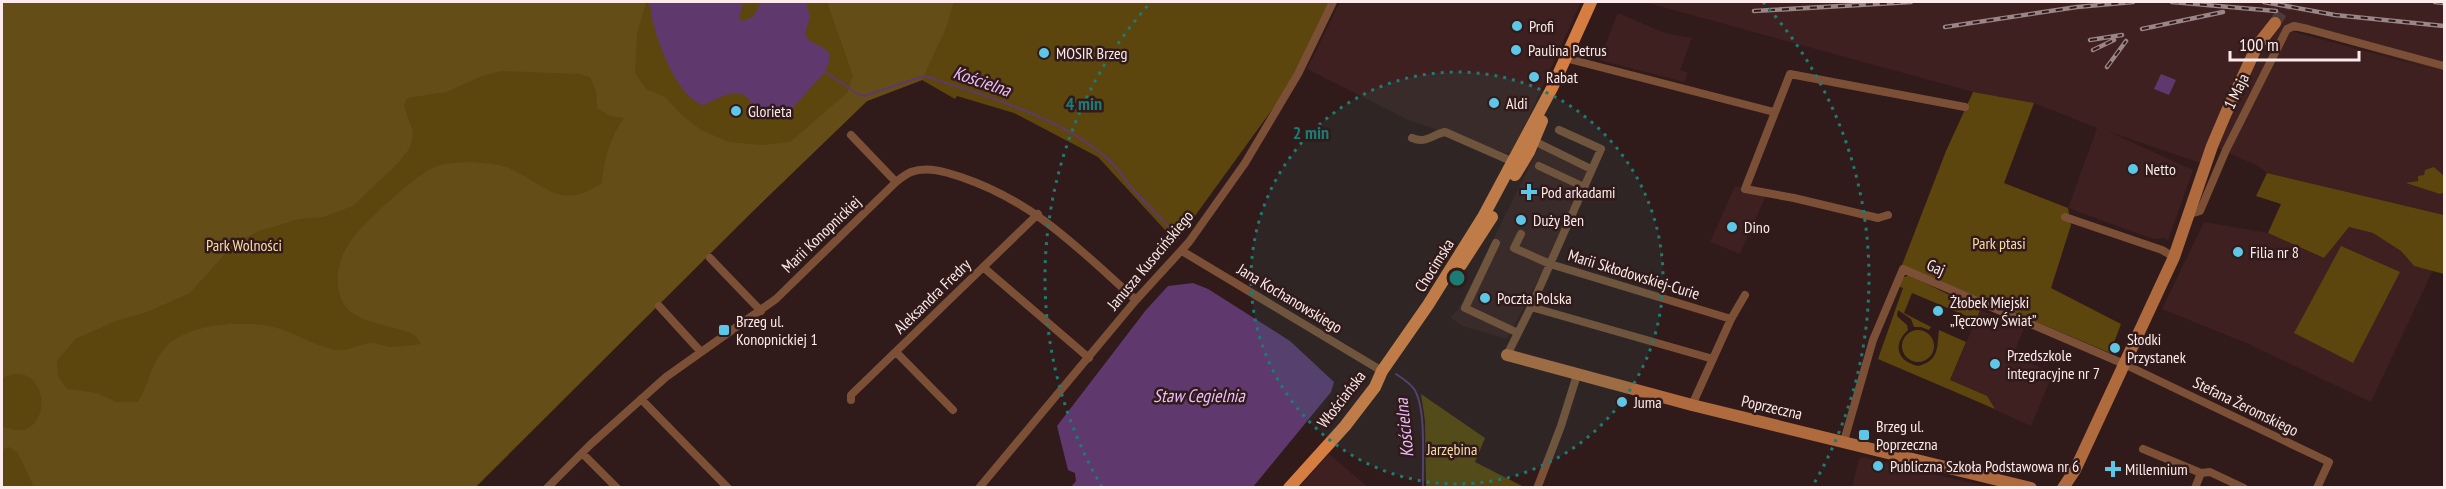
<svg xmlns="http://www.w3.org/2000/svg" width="2446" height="489" viewBox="0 0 2446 489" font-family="'PT Sans Narrow',sans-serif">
<rect width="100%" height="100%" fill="#311a1a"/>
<path fill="#3e2020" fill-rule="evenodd" d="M1340,2H1581L1518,141L1510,154L1408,120L1307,69Z
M1644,2H2444V215L2267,173L2256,165L2213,146L2206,165L2107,131L2193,170L2168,241L2164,238L2153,239L2068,208L2097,128L2034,103L1973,92ZM2281,25L2440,71L2298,33Z
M1618,13L1665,33L1692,38L1680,70L1688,73L1684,82L1599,60Z
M1539,147L1588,170L1549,260L1507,339L1462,326L1450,317L1458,310Z
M1735,186L1767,193L1740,254L1710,242Z
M2204,222L2268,233L2324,258L2349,227L2373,233L2401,251L2414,266L2433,270L2371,402L2246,343L2162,309Z
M1980,310L2024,328L2013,356L2053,373L2031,426L1947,388Z
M1329,454L1368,487H1299Z
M1863,457L1989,487H1852L1859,459Z"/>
<path fill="#5d450e" d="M2,2H1333L1298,74L1176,242L1098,157L1014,113L957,96L955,99L922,80L867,101L753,211L475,488L2,487Z
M1973,92L2034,103L2004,183L2068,208L2071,225L2051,288L2121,324L2110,353L1902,265L1946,151Z
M2434,167L2444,176L2443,193L2440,194L2406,183L2418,181V176L2424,175L2425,170Z
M2267,173L2444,215V274L2414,266L2401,251L2373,233L2349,227L2324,258L2268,233L2281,204L2256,196Z
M2341,246L2400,272L2353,363L2294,333Z
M1909,275L1980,310L1976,320L1912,293L1904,313L1931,327L1929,330L1921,327H1914L1911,319L1898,310L1897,316L1907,325L1908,330C1892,345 1897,361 1918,366C1939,361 1937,348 1939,330L1966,342L1950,380L1987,396L1995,409L1878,359L1903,288L1898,286L1902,278Z
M1902 346a16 16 0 1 1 32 0a16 16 0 1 1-32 0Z
M1421,394L1485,438L1475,462L1524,487H1426L1425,421Z"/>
<path fill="#654d17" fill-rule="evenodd" d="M2,2H646L637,34L635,73L646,89L665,97L684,117L701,130L729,142L761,145L790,142L847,93L853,76L827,2H954L946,28L922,80L867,101L753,211L475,487H34L18,453L9,447L2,450V426C56,451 53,353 2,378ZM501,71L579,74L590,77L596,91L597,108L610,116L624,118C610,138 604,158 602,183C560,211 547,186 511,169C494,161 452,160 435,167C415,175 369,219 355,235C339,255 332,280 343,303C354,323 395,326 413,334C417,336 419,341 421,344C411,345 400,347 389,347C384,346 377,343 372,343C360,343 348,352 336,350C316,346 300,336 281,329C251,319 185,322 164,349C151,364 149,384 138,402H116L97,393L67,389L58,376L57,361L75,339L116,321L147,312L190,293L234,244L259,231L299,219L323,217L353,206L398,163L410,148L413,132L404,106L407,98L447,92L482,76Z"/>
<path fill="#5f396e" d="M650,2H743L739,19L742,21L753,17L761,2H806L810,17L805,34C810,45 821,43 829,53V62L825,72L788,113L765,120C757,116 754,109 750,101C739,83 717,100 703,105C676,98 650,27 650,2Z
M2161,74L2176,80L2169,95L2154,89Z
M1193,283L1208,289L1290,341L1334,382L1331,392L1253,487H1071L1076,481L1075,473L1068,470L1057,426L1146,310L1168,286Z"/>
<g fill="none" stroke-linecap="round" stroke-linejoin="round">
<path stroke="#5f396e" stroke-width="2" d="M824,71L858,94L864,96L920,77H928C986,96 1063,118 1108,159C1117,167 1124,178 1131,187C1146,205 1164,220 1179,238
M1396,374C1402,378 1410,383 1414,389C1427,408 1422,464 1423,488"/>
<path stroke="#4f3939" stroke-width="12" stroke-dasharray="12 6" stroke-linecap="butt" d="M2275,23L2288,2"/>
<path stroke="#7b5036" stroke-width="8" d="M1565,58L1774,112
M851,135L896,182
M1412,138C1427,144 1433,134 1445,132L1518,164
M1534,141L1591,169
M1539,166L1584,187
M2190,214L2200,211L2226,150L2287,29L2294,26L2308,29L2444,66
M1888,215L1878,218L1794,198L1745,189L1790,74L1965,107
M2065,217L2162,250L2174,257
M1521,234L1514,248L1550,264L1731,319
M1496,243L1465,308L1518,333
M1182,251L1382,371
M710,258L761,311
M983,267L1089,358
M659,306L701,352
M1531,307L1713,359
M896,352L953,410
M1507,355L1531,307L1601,149L1559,130
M641,399L728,488
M851,400V395L1038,214
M1692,405L1731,319L1745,295
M1844,441L1873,340L1903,269L2124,364L2329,462L2317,488
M2143,449L2201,473L2210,472L2244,488
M582,453L617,488
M1538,486L1561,426L1577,375
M547,488L591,444L666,377L776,299L896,182C901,178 906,174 911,172C927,166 946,172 961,177C1035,202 1079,249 1136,300
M979,488L1136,300L1189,242L1245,163L1298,74L1333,2
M2195,488L2201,473"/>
<path stroke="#af6a3e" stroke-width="12" d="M1507,355L1692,405L2031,488
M2063,488L2075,470L2174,257L2212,146L2226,113L2257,46L2275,23"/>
<path stroke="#d67d42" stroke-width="12" d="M1515,175L1529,152L1542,121
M1461,265L1492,217
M1289,488L1345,426L1375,387L1382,371L1428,305L1483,217L1552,88L1591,2"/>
<g stroke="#9a8686" stroke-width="4.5">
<path id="rail" d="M2172,2L2276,11
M2264,2L2335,15L2444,26
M2435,2L2444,3
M1754,11L1911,2
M1945,27L2077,7L2133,2
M2142,29L2223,12
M2090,40L2122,35
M2093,50L2114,40
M2107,67L2126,41"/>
</g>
<use href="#rail" stroke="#311a1a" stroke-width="2" stroke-dasharray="7" stroke-linecap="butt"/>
</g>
<circle cx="1457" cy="278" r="206" fill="#1b7c74" fill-opacity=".12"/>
<g fill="none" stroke="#1b7c74" stroke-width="3" stroke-dasharray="3 6">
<circle cx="1457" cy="278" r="206"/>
<path d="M1102 487A412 412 0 0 1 1151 2M1763 2A412 412 0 0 1 1812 487"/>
</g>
<g fill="#5cc7e7" stroke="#311a1a" stroke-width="2">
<circle cx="1517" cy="26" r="6"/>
<circle cx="1516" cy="50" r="6"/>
<circle cx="1044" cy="53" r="6"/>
<circle cx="1534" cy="77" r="6"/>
<circle cx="1494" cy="103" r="6"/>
<circle cx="736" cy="111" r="6"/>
<circle cx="2133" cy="169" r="6"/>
<path d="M1526 183h6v6h6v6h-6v6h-6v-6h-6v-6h6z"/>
<circle cx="1521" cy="220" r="6"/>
<circle cx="1732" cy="227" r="6"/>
<circle cx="2238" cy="252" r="6"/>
<circle cx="1485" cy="298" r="6"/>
<circle cx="1938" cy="311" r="6"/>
<rect x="718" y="324" width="12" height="12" rx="3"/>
<circle cx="2115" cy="348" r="6"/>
<circle cx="1995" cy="364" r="6"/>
<circle cx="1622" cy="402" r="6"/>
<rect x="1858" y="429" width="12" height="12" rx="3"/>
<circle cx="1878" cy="466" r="6"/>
<path d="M2110 460h6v6h6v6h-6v6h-6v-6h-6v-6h6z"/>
</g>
<g text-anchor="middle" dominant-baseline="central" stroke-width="5" stroke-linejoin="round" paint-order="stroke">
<g font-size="16" fill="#fcebea" stroke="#311a1a" text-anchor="start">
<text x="1529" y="26">Profi</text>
<text x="1528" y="50">Paulina Petrus</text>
<text x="1056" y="53">MOSIR Brzeg</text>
<text x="1546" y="77">Rabat</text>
<text x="1506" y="103">Aldi</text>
<text x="748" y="111">Glorieta</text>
<text x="2145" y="169">Netto</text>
<text x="1541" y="192">Pod arkadami</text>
<text x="1533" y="220">Duży Ben</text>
<text x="1744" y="227">Dino</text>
<text x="2250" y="252">Filia nr 8</text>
<text x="1497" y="298">Poczta Polska</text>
<text x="1950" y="302">Żłobek Miejski<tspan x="1950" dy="18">„Tęczowy Świat”</tspan></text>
<text x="736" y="321">Brzeg ul.<tspan x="736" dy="18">Konopnickiej 1</tspan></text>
<text x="2127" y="339">Słodki<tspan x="2127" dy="18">Przystanek</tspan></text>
<text x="2007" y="355">Przedszkole<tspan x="2007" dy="18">integracyjne nr 7</tspan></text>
<text x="1634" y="402">Juma</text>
<text x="1876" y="426">Brzeg ul.<tspan x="1876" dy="18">Poprzeczna</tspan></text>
<text x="1890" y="466">Publiczna Szkoła Podstawowa nr 6</text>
<text x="2125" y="469">Millennium</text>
</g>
<g font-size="16" fill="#fcebea" stroke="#311a1a">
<text transform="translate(2236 91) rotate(-64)">1 Maja</text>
<text transform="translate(821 234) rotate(-44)">Marii Konopnickiej</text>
<text transform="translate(1150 260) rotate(-50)">Janusza Kusocińskiego</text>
<text transform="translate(1434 265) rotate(-58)">Chocimska</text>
<text transform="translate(1936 267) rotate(23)">Gaj</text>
<text transform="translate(1634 274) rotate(17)">Marii Skłodowskiej-Curie</text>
<text transform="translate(932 296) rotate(-44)">Aleksandra Fredry</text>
<text transform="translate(1290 298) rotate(31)">Jana Kochanowskiego</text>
<text transform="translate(1341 399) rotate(-52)">Włościańska</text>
<text transform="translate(2246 406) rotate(26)">Stefana Żeromskiego</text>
<text transform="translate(1772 407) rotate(13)">Poprzeczna</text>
</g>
<g font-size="16" fill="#fadea8" stroke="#311a1a">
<text x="1999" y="243">Park ptasi</text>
<text x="244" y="245">Park Wolności</text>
<text x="1452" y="449">Jarzębina</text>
</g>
<g font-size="18" font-style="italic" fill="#ecbdfe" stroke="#311a1a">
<text transform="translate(982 81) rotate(19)">Kościelna</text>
<text x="1199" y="395">Staw Cegielnia</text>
<text transform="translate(1404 428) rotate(-96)">Kościelna</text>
</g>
</g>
<circle cx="1457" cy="278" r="9" fill="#1b7c74" stroke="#311a1a" stroke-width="3"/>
<g font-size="18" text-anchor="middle" font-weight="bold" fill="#1b7c74" stroke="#311a1a" stroke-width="5" stroke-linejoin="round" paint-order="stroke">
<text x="1084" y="110">4 min</text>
<text x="1311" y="139">2 min</text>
</g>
<rect width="2446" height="489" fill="none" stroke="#fcebea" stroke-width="6"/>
<path d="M2230 51v9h129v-9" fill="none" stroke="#fcebea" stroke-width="3"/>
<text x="2239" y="51" font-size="18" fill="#fcebea" stroke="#311a1a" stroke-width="4.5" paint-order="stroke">100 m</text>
</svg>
